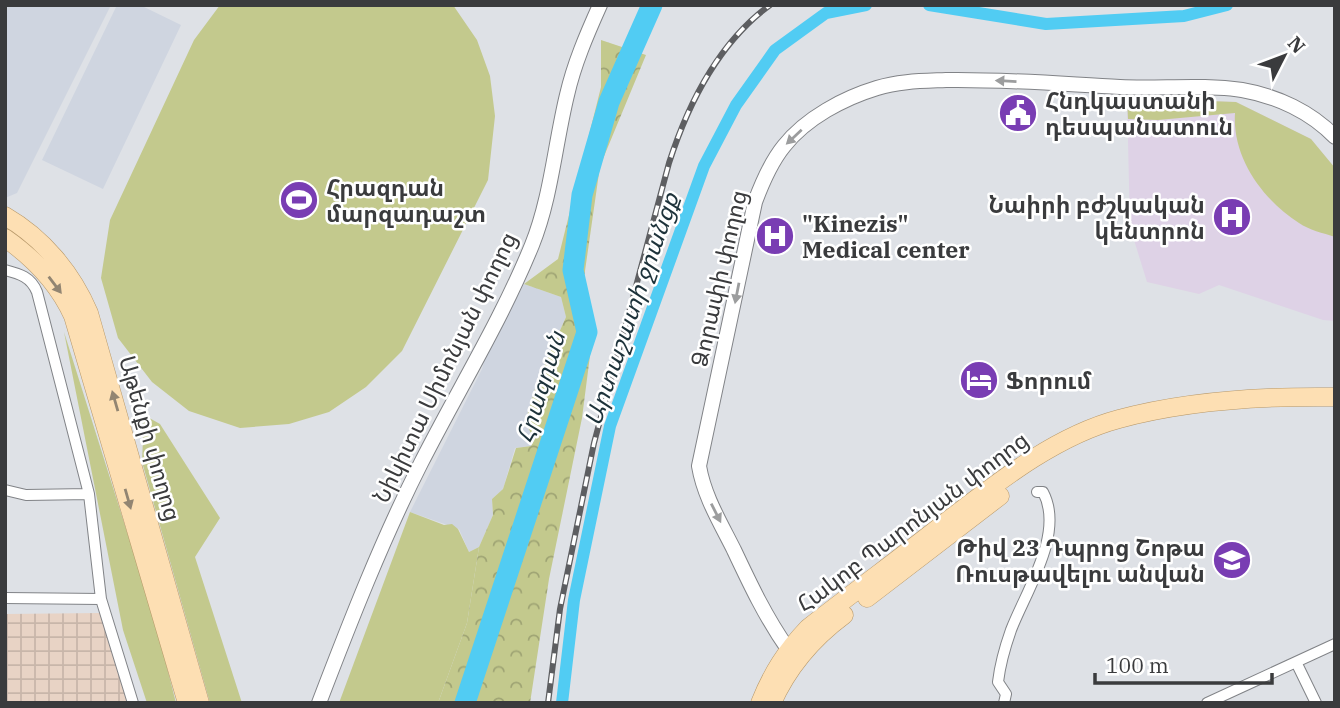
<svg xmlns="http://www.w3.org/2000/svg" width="1340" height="708" viewBox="0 0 1340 708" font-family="'IBM Plex Serif','Noto Sans Armenian',serif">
<defs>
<pattern id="industrial-grid" width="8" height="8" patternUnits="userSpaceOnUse" patternTransform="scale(1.75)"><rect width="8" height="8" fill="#e8d3c5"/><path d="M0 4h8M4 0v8" fill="none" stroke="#c8b6aa"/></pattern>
<pattern id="forest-crowns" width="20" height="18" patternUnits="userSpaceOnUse" patternTransform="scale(1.75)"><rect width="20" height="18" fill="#c3c98d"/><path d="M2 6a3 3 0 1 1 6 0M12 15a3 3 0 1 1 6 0" fill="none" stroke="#9fa474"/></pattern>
</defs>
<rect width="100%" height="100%" fill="#dee1e6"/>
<path fill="#cfd5e0" d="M5,5H111L17,193L5,198Z
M117,5H140L181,25L103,189L42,160Z
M524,284L561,297L566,317L537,382L524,426L533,432L535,439L531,446L515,448L503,489L492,499L493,515L479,547L469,552L459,529L410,512L482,369L486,354Z"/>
<path fill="url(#industrial-grid)" d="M101,613L128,703H5V614Z"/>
<path fill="#ded2e6" d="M1127,98L1236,102L1311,139L1335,168V321L1323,320L1219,285L1199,294L1147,282L1130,227Z"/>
<path fill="#c3c98d" d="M220,5H453L477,40L490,76L495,116L488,180L402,351L366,387L329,412L289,424L240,428L189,411L152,382L118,338L101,278L110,220L194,40Z
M1127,98L1236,102L1311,139L1335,168V237C1323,233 1309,230 1299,223C1263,200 1232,158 1235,113L1158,120L1128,119Z
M64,332L156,624L176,703H147L123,630Z
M144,415L160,424L220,518L195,557L242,703H210L142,462Z
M410,512L444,525L452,524L458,529L469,552L479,547L467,623L438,703H339Z"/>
<path fill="url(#forest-crowns)" d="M601,40L646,55L600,166L584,278L592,340L582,418L549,579L530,703H438L467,623L479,547L493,515L492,499L503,489L516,448L531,446L534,440L528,427L524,426L537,382L566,317L561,297L524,284L558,259L601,87Z"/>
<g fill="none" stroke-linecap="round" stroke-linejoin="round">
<path stroke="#51ccf3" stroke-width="12" d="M929,5L1046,24L1184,16L1227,5
M562,703L574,600L610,426L704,166L736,105L775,50L826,13L866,5"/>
<path stroke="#51ccf3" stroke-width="21" d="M465,703L587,332L573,270L582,195L609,102L652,5"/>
<g stroke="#818387" stroke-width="12">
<path id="minor" d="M5,270C20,274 31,277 37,292L89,494L101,599L133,703
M5,490L26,495L89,494
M5,598L101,599
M1296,662L1316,703
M1004,703L1006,694L998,682C1000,665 1005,647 1011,630C1026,591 1065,533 1043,492H1037
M1207,703L1335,644"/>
</g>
<g stroke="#818387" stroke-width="16">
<path id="tertiary" d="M788,649C766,618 750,584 734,550C720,522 704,496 699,466L755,202C762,183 771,162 784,146C806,118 844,98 877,88C899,81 923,81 946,80C1004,79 1062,84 1120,87C1160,89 1202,84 1242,90C1277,96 1311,112 1335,137
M319,703C350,622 382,540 421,463C458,390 501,321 532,245C551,198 555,144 567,95C574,64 587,34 600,5"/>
</g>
<g stroke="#b79869" stroke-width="19">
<path id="primary" d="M5,216C43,238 72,273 89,313L200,703
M5,238C35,259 58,283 73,316L187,703
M867,598L1000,496
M760,703C772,673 786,651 808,628C854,592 901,557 947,521C998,482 1055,436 1119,419C1189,400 1263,396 1335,397
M772,703C788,667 813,638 844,615"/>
</g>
<use href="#minor" stroke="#fff" stroke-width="10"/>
<use href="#tertiary" stroke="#fff" stroke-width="14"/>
<use href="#primary" stroke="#fddfb3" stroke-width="18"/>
<g stroke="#5d5e61" stroke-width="6">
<path id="rail" d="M548,703L560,609L594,443L669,163C688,104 718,43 770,5"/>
</g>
<use href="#rail" stroke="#fff" stroke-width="3.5" stroke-dasharray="10" stroke-linecap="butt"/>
</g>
<defs><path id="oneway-solid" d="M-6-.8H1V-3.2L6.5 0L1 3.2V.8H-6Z" transform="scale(1.75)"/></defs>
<g fill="#9c9d9e">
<use href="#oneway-solid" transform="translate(1006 81) rotate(-177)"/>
<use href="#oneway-solid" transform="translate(794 137) rotate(137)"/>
<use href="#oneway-solid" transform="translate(737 293) rotate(101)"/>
<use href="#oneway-solid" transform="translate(716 513) rotate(63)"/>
</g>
<g fill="#928572">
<use href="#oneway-solid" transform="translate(55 285) rotate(53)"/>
<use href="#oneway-solid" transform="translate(115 401) rotate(-106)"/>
<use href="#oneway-solid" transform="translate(128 499) rotate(74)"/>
</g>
<defs>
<g id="civic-disc" transform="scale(2.0125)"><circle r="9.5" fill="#793db3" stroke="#fff"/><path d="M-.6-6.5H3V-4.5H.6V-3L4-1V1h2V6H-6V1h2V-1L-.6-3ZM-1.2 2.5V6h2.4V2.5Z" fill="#fff"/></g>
<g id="stadium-disc" transform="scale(2.0125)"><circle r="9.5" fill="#793db3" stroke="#fff"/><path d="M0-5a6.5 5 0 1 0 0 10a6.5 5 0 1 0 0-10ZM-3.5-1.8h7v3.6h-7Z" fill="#fff"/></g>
<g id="hospital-disc" transform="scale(2.0125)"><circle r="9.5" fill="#793db3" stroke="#fff"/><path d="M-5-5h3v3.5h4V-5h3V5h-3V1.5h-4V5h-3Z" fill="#fff"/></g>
<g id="hotel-disc" transform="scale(2.0125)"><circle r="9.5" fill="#793db3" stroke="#fff"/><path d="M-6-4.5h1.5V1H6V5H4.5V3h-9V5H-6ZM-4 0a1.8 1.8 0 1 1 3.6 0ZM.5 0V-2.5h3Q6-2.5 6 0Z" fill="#fff"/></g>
<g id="school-disc" transform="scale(2.0125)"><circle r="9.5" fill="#793db3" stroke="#fff"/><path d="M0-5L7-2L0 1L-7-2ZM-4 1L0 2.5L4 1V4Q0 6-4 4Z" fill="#fff"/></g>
</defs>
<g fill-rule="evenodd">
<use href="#civic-disc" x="1018" y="113"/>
<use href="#stadium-disc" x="299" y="200"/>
<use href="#hospital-disc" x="1232" y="217"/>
<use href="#hospital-disc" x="775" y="236"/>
<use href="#hotel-disc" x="979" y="380"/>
<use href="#school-disc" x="1232" y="560"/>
</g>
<g text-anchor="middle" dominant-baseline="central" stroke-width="5" stroke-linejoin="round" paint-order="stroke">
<g font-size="23" font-weight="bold" fill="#3a3b3d" stroke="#fff" text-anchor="start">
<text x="1045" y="100">Հնդկաստանի<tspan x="1045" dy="26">դեսպանատուն</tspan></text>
<text x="326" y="187">Հրազդան<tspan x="326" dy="26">մարզադաշտ</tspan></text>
<text x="1205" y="204" text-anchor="end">Նաիրի բժշկական<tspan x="1205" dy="26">կենտրոն</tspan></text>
<text x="802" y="223">"Kinezis"<tspan x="802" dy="26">Medical center</tspan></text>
<text x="1006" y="380">Ֆորում</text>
<text x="1205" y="547" text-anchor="end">Թիվ 23 Դպրոց Շոթա<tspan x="1205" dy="26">Ռուսթավելու անվան</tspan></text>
</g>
<g font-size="23" fill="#3a3b3d" stroke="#fff">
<text transform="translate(718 278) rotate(-77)">Ձորափի փողոց</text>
<text transform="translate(444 367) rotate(-64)">Նիկիտա Սիմոնյան փողոց</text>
<text transform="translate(151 438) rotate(74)">Աթենքի փողոց</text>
<text transform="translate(912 521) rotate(-37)">Հակոբ Պարոնյան փողոց</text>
</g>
<g font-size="24" font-style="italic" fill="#1d323a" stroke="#fff">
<text transform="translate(631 309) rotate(-71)">Արտաշատի ջրանցք</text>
<text transform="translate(540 387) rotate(-73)">Հրազդան</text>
</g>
</g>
<rect width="1340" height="708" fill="none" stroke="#3a3b3d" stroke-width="14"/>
<g transform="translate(1284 56) rotate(48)" stroke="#ffffff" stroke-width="5" paint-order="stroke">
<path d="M0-5L12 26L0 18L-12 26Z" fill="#3a3b3d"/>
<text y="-10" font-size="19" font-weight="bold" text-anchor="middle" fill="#3a3b3d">N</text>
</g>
<path d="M1095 673v10h177v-10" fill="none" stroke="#3a3b3d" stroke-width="3.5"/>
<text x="1106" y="673" font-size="21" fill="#3a3b3d" stroke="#ffffff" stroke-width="5" paint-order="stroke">100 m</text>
</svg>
